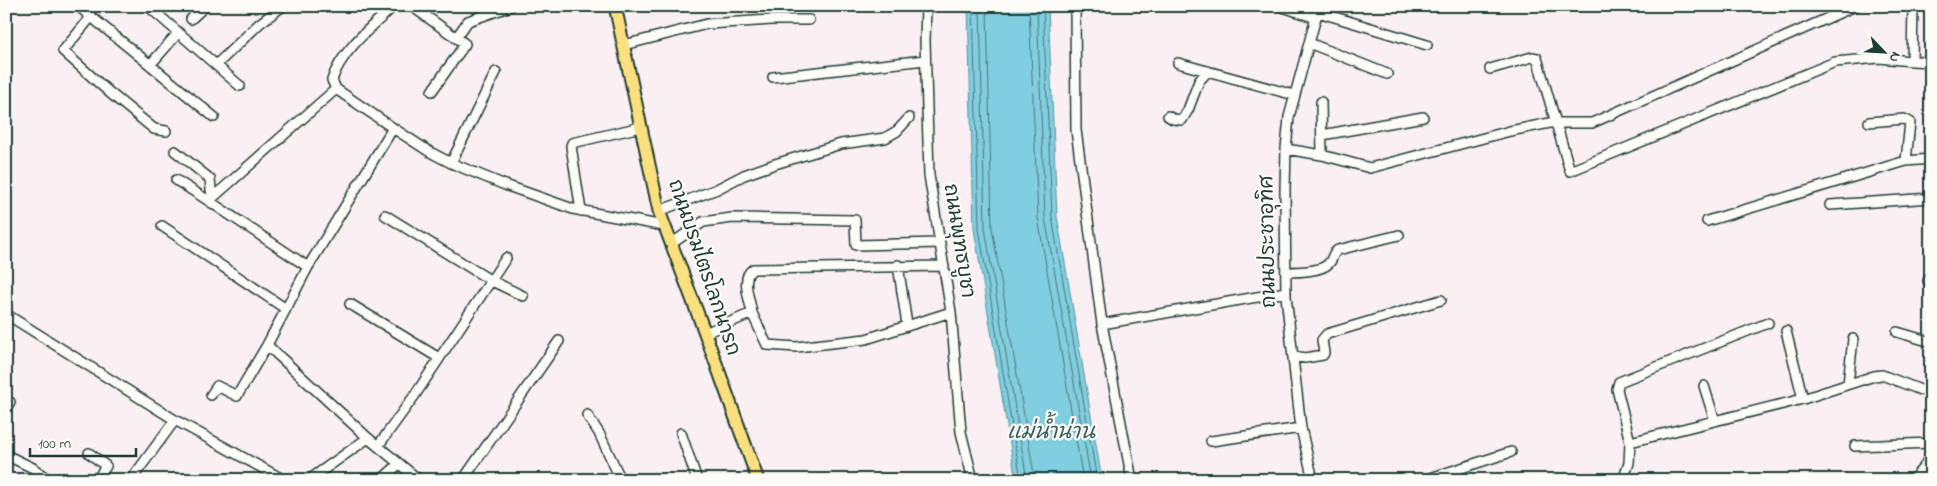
<svg xmlns="http://www.w3.org/2000/svg" width="1937" height="486" viewBox="0 0 1937 486" font-family="'Indie Flower','Playpen Sans Thai',sans-serif">
<rect width="100%" height="100%" fill="#faeff2"/>
<filter id="ink" filterUnits="userSpaceOnUse"><feTurbulence type="fractalNoise" baseFrequency=".02" numOctaves="2"/><feDisplacementMap in="SourceGraphic" scale="10" xChannelSelector="R" yChannelSelector="G"/><feConvolveMatrix kernelMatrix="1 2 1 2 8 2 1 2 1" color-interpolation-filters="sRGB"/></filter>
<g filter="url(#ink)">
<path fill="#82cee1" stroke="#5a949c" d="M968,6H1048L1057,216L1102,480H1016L974,229Z"/>
<g fill="none" stroke-linecap="round" stroke-linejoin="round">
<path stroke="#477779" stroke-width="1" d="M973,6L979,229L1021,480
M980,6L985,228L1027,480
M987,6L992,228L1035,480
M1029,6L1038,218L1083,480
M1037,6L1045,217L1091,480
M1043,6L1052,217L1097,480"/>
<g stroke="#1f3d34" stroke-width="12">
<path id="minor" d="M78,6L214,117
M148,6L240,86
M926,6L925,41L929,175L951,312L961,432L973,480
M1075,6L1076,130L1102,324L1132,480
M1280,6L1316,18
M1913,6L1912,61L1931,62
M413,7L465,44L432,91
M1318,12L1427,45
M91,17L63,51L110,93L154,129L166,131
M191,19L205,6
M456,38L468,21L511,6
M1309,43L1387,74
M624,45L707,24L772,20H809
M1178,63L1294,95
M150,65L178,33
M216,65L260,23L283,6
M1490,69L1532,57L1537,58L1570,171L1835,62L1879,58L1912,61
M773,77L925,60
M1321,102L1322,155
M1168,116L1173,119L1182,120L1188,110L1199,81L1208,71
M1869,122L1904,119L1910,122L1906,161
M393,128L336,89L332,80C341,51 372,26 394,6
M1322,135L1423,117
M1286,149L1322,155L1370,168L1510,131L1550,123H1592L1855,6
M175,151L210,179L212,199
M451,163L496,72
M176,180L209,201L336,89
M209,201L308,267
M1830,205L1931,198
M581,211L571,146L572,143L641,127
M659,211L717,189L744,175L775,164L841,144L885,138L897,131L909,118
M385,215L490,280L523,296
M1707,221L1906,161L1931,159
M162,226L286,309
M671,244L703,222L732,218L855,220L856,245L940,243
M898,265L907,325
M1286,272C1296,272 1322,272 1329,263C1334,258 1331,254 1338,250L1399,235
M1928,281L1931,283
M350,304L439,358
M752,313L767,345L797,347L866,339L951,312
M6,314L175,420L284,480
M1102,324L1286,292
M1786,331L1803,399
M1897,332L1931,342
M705,333L752,313C750,300 740,277 753,269L944,266
M1293,356L1305,358L1323,355L1324,353L1322,340L1327,334L1441,300
M1848,384L1853,339
M1704,386L1715,421
M211,395L217,386L237,396L267,345
M6,407L10,402
M587,415L599,433L621,480
M681,433L697,480
M1211,441L1301,428
M1630,442L1617,389L1619,382L1768,323
M378,446L415,395L506,258
M1855,446L1931,443
M89,453L106,466L97,480
M6,455L33,468L49,480
M131,480L175,420
M309,480L368,438
M381,480L399,464
M419,480L368,438L267,345L308,267L393,128L430,152L451,163L505,185L573,209L664,226
M463,480L559,341
M1313,480L1301,428L1286,296L1285,189L1286,149L1289,117L1319,6
M1424,480L1511,452
M1623,480L1629,463L1630,442L1803,399L1874,376L1882,375L1931,394
M1912,480L1924,467L1931,454"/>
</g>
<g stroke="#1f3d34" stroke-width="15">
<path id="major" d="M615,6L659,211L705,333L758,480"/>
</g>
<use href="#minor" stroke="#fdfcf7" stroke-width="9"/>
<use href="#major" stroke="#fce080" stroke-width="11"/>
</g>
</g>
<g text-anchor="middle" dominant-baseline="central" stroke-width="4.5" stroke-linejoin="round" paint-order="stroke">
<g font-size="20" fill="#1f3d34" stroke="#fdfcf7">
<text transform="translate(958 241) rotate(81)">ถนนพุทธบูชา</text>
<text transform="translate(1269 242) rotate(-91)">ถนนประชาอุทิศ</text>
<text transform="translate(703 268) rotate(71)">ถนนบรมไตรโลกนารถ</text>
</g>
<g font-size="21" font-style="italic" fill="#38615f" stroke="#fdfcf7">
<text x="1051" y="433">แม่น้ำน่าน</text>
</g>
</g>
<rect width="1937" height="486" fill="none" stroke="#fdfcf7" stroke-width="25"/>
<rect x="12" y="12" width="1912" height="461" fill="none" stroke="#1f3d34" stroke-width="2" filter="url(#ink)"/>
<g transform="translate(1884 52) rotate(115)" stroke="#fdfcf7" stroke-width="4" paint-order="stroke">
<path d="M0-4L9 19L0 12L-9 19Z" fill="#1f3d34"/>
<text y="-8" font-size="14" font-weight="bold" text-anchor="middle" fill="#1f3d34">N</text>
</g>
<path d="M30 448v8h106v-8" fill="none" stroke="#1f3d34" stroke-width="2.5"/>
<text x="38" y="448" font-size="15" fill="#1f3d34" stroke="#fdfcf7" stroke-width="4" paint-order="stroke">100 m</text>
</svg>
